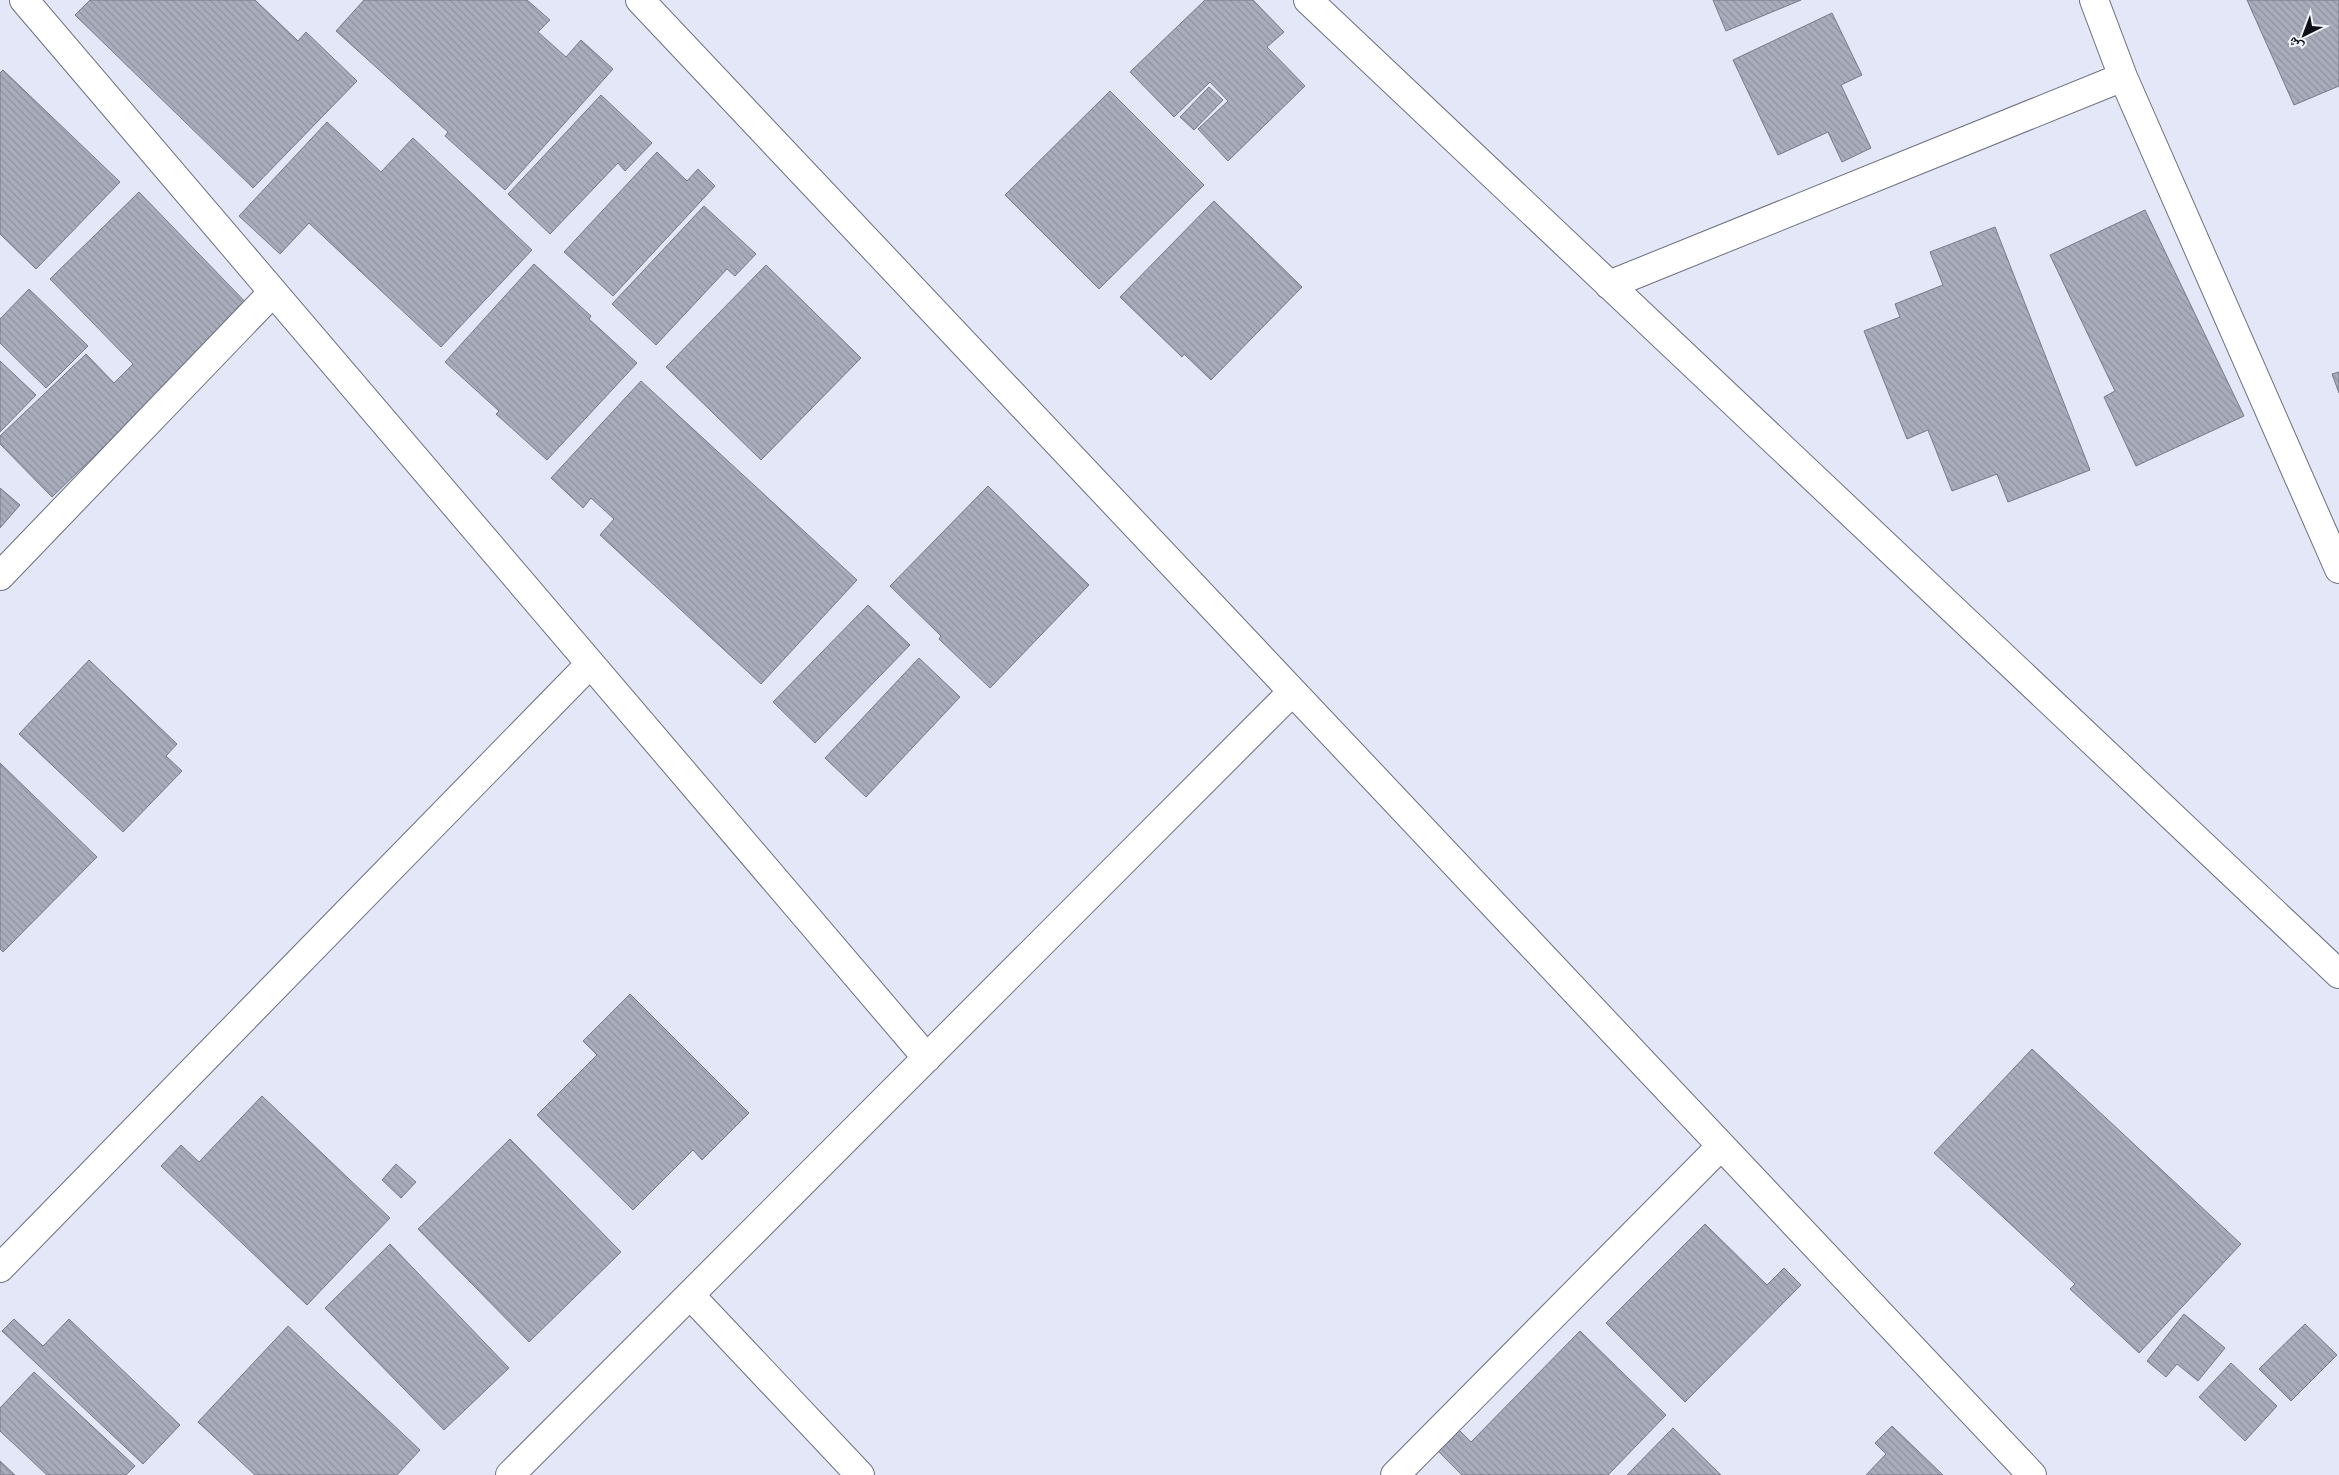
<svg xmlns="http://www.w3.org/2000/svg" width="2339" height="1475" viewBox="0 0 2339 1475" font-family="'Exo 2','Noto Naskh Arabic',sans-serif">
<defs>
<pattern id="building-back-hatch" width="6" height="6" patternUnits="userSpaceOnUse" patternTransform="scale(1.25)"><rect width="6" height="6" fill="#a8acbb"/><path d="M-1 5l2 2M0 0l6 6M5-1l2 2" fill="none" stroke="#8f93a0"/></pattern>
</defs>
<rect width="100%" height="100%" fill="#e3e7f7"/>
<path fill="url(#building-back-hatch)" stroke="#777a88" d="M90,0H255L298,41L306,32L357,81L253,188L75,15Z
M364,0H527L550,20L538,32L566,57L581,40L613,69L505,190L445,136L448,132L336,31Z
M1205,0H1253L1284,32L1267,47L1305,86L1228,161L1198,129L1228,101L1210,82L1174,117L1130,72Z
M1713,0H1801L1726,31Z
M2247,0H2339V86L2294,105Z
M1832,13L1862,75L1841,85L1871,148L1842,162L1828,132L1778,155L1733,60Z
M3,70L120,182L36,269L0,234V73Z
M1209,87L1223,100L1194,130L1180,117Z
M1110,91L1204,185L1099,289L1005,195Z
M601,95L652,143L625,171L618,163L550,234L508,194Z
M327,122L381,172L413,138L532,250L441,347L309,223L280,254L239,216Z
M657,152L687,181L698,169L715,186L613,296L564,252Z
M139,192L256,313L171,382L52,497L0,444V436L86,354L114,383L133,364L50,279Z
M1214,201L1302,287L1211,380L1184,354L1182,357L1120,297Z
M704,206L756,254L735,276L727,269L656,345L612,304Z
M2145,210L2244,416L2136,466L2104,397L2115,391L2050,255Z
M1995,227L2090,470L2008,502L1997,474L1952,491L1928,430L1907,439L1864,331L1900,317L1895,304L1943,285L1930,252Z
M534,264L591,316L589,319L637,363L547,460L496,414L499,411L445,362Z
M766,265L861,358L761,460L666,367Z
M29,289L88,346L46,388L0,343V319Z
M0,361L36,395L0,432Z
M2339,372V393L2332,374Z
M641,381L857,580L761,684L600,535L614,519L591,498L583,508L551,478Z
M988,486L1089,585L990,688L939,639L941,636L890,586Z
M0,488L20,505L0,528Z
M868,605L910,645L815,743L773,702Z
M919,658L960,697L866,797L825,758Z
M89,660L177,744L166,756L182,771L123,832L19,734Z
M0,763L97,857L3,952L0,949Z
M630,994L749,1113L702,1160L693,1150L633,1210L537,1115L597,1055L583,1041Z
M2032,1049L2241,1244L2139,1353L2070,1289L2075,1284L1934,1153Z
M262,1096L390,1218L307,1305L161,1166L181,1145L199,1162Z
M510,1139L621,1252L529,1342L418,1229Z
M396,1164L416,1182L401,1198L382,1180Z
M1705,1224L1767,1285L1784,1268L1801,1285L1685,1402L1606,1323Z
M390,1244L509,1368L444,1430L325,1308Z
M2184,1314L2225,1348L2198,1381L2177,1364L2166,1377L2147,1361Z
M14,1319L43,1346L69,1319L180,1425L143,1464L2,1331Z
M2305,1324L2337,1355L2291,1401L2259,1369Z
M288,1326L420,1450L397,1475H255L198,1422Z
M1580,1331L1666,1415L1608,1475H1462L1438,1451L1459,1430L1471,1442Z
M2231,1363L2277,1406L2245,1441L2199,1397Z
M34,1372L135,1466L126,1475H47L0,1431V1408Z
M1892,1426L1943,1475H1866L1886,1454L1875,1443Z
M1673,1428L1721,1475H1627Z
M0,1461L15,1475H0Z"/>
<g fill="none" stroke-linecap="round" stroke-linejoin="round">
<g stroke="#6c707e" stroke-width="30">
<path id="street" d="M24,0L927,1058
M640,0L2032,1475
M1308,0L2339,974
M2094,0L2123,77L2339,569
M1609,285L2123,77
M0,576L273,292
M0,1268L590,664
M690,1295L860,1475
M510,1475L1292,692
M1395,1475L1721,1146"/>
</g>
<use href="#street" stroke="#fff" stroke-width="28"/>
</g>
<g transform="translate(2304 35) rotate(222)" stroke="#f2f5fe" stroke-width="4" paint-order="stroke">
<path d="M0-4L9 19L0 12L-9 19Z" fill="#0e0f14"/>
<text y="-8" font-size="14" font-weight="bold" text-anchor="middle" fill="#0e0f14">ش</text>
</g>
</svg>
